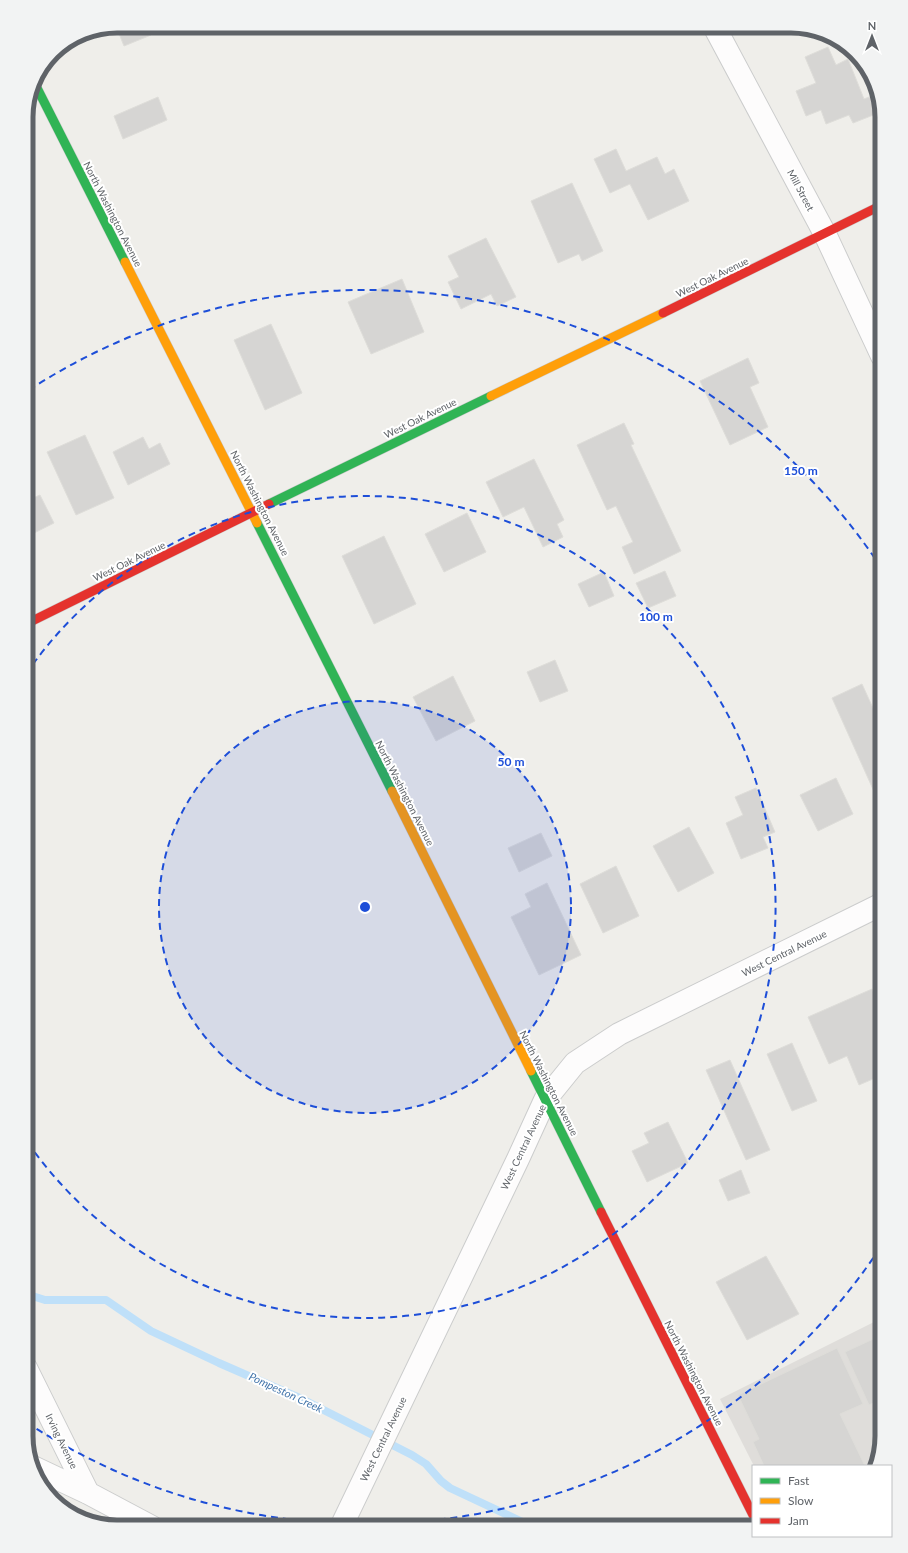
<svg xmlns="http://www.w3.org/2000/svg" width="908" height="1553" viewBox="0 0 908 1553" font-family="Lato,sans-serif">
<rect width="100%" height="100%" fill="#efeeea"/>
<path fill="#dfddda" d="M882,1318V1436L873,1466H754L720,1399Z"/>
<g fill="none" stroke-linecap="round" stroke-linejoin="round">
<path stroke="#bfe0f9" stroke-width="8" d="M26,1294L45,1300H106L151,1331L219,1363L302,1399L412,1455L426,1464L441,1481L450,1488L533,1527"/>
</g>
<path fill="#d6d5d3" stroke="#deddd9" d="M116,26H148L151,35L124,46Z
M828,47L836,65L848,59L864,99L877,94L881,112L853,123L849,115L826,124L821,110L806,116L796,91L816,83L805,57Z
M158,97L167,120L123,139L114,116Z
M616,149L626,171L657,157L665,174L674,169L689,201L648,220L630,184L610,193L594,159Z
M572,183L603,251L582,261L579,254L558,263L531,201Z
M486,238L516,297L497,306L491,294L461,309L448,282L459,277L448,256Z
M402,279L424,332L371,354L348,302Z
M271,324L302,393L265,410L234,340Z
M748,358L759,383L750,387L768,427L730,445L700,381Z
M624,423L634,444L631,445L681,551L634,574L622,547L633,542L616,506L607,510L577,445Z
M85,435L114,498L76,515L47,452Z
M143,437L149,449L160,443L170,464L128,485L113,452Z
M534,459L564,520L557,524L563,537L543,547L524,507L503,517L486,482Z
M40,495L54,523L26,537V501Z
M467,513L486,552L444,572L425,534Z
M384,536L416,604L374,624L342,556Z
M665,571L676,596L648,608L636,583Z
M604,572L614,596L589,607L578,584Z
M555,660L568,691L540,702L527,672Z
M453,676L475,721L436,741L413,697Z
M862,684L882,728V793L876,796L832,698Z
M836,778L853,814L818,831L800,795Z
M756,788L775,832L763,837L768,848L741,859L726,823L743,815L735,797Z
M689,827L714,873L678,892L653,846Z
M541,833L552,856L519,872L508,848Z
M616,866L639,916L603,933L580,884Z
M547,883L581,955L539,975L511,917L531,907L525,894Z
M872,989L882,1012V1039L877,1041L882,1052V1075L859,1085L847,1056L829,1064L808,1017Z
M792,1043L817,1101L792,1111L767,1054Z
M730,1060L770,1150L746,1160L706,1070Z
M668,1122L688,1163L647,1182L632,1151L649,1143L644,1133Z
M741,1170L750,1193L728,1201L719,1180Z
M766,1256L799,1314L747,1340L716,1282Z
M882,1335V1399L869,1405L845,1352Z
M837,1348L863,1404L840,1414L865,1466H764L753,1442L759,1439L738,1395Z"/>
<g fill="none" stroke-linecap="round" stroke-linejoin="round">
<g stroke="#cbcccc" stroke-width="24">
<path id="street" d="M714,26L825,234L882,356
M26,1368L88,1493
M33,1467L88,1493L152,1527
M341,1527L518,1159L545,1100L575,1063L619,1034L882,904"/>
</g>
<g stroke="#cacacb" stroke-width="10">
<path id="fast" d="M34,82L125,262
M269,504L491,396
M257,523L392,791
M531,1071L601,1212"/>
</g>
<g stroke="#cacacb" stroke-width="10">
<path id="slow" d="M125,262L257,523
M491,396L663,313
M392,791L531,1071"/>
</g>
<g stroke="#cacacb" stroke-width="10">
<path id="jam" d="M663,313L882,205
M26,624L269,504
M601,1212L753,1515"/>
</g>
<use href="#street" stroke="#fdfcfc" stroke-width="22"/>
<use href="#fast" stroke="#30b455" stroke-width="9"/>
<use href="#slow" stroke="#ff9f0a" stroke-width="9"/>
<use href="#jam" stroke="#e5322d" stroke-width="9"/>
</g>
<circle cx="365" cy="907" r="206" fill="#1d4ed8" fill-opacity=".12"/>
<g fill="none" stroke="#1d4ed8" stroke-width="2" stroke-dasharray="7 5">
<circle cx="365" cy="907" r="206"/>
<path d="M26 674A411 411 0 1 1 26 1140"/>
<path d="M880 1248A617 617 0 0 1 29 1424M29 390A617 617 0 0 1 880 566"/>
</g>
<g text-anchor="middle" dominant-baseline="central" stroke-width="4" stroke-linejoin="round" paint-order="stroke">
<g font-size="10" fill="#5f6368" stroke="#fff">
<text transform="translate(801 190) rotate(62)">Mill Street</text>
<text transform="translate(113 214) rotate(63)">North Washington Avenue</text>
<text transform="translate(712 277) rotate(-26)">West Oak Avenue</text>
<text transform="translate(420 418) rotate(-26)">West Oak Avenue</text>
<text transform="translate(260 503) rotate(63)">North Washington Avenue</text>
<text transform="translate(129 561) rotate(-26)">West Oak Avenue</text>
<text transform="translate(405 793) rotate(63)">North Washington Avenue</text>
<text transform="translate(784 953) rotate(-26)">West Central Avenue</text>
<text transform="translate(549 1083) rotate(63)">North Washington Avenue</text>
<text transform="translate(523 1147) rotate(-65)">West Central Avenue</text>
<text transform="translate(694 1373) rotate(63)">North Washington Avenue</text>
<text transform="translate(383 1439) rotate(-64)">West Central Avenue</text>
<text transform="translate(62 1441) rotate(64)">Irving Avenue</text>
</g>
<g font-size="11" font-style="italic" fill="#4174aa" stroke="#fff">
<text transform="translate(286 1392) rotate(25)">Pompeston Creek</text>
</g>
</g>
<path d="M0 0H908V1553H0ZM117 33H791A84 84 0 0 1 875 117V1436A84 84 0 0 1 791 1520H117A84 84 0 0 1 33 1436V117A84 84 0 0 1 117 33Z" fill="#f2f3f3" fill-rule="evenodd"/>
<path fill="none" stroke="#5f6368" stroke-width="5" d="M117 33H791A84 84 0 0 1 875 117V1436A84 84 0 0 1 791 1520H117A84 84 0 0 1 33 1436V117A84 84 0 0 1 117 33Z"/>
<circle cx="365" cy="907" r="6" fill="#1d4ed8" stroke="#fff" stroke-width="2"/>
<g font-size="12" text-anchor="middle" font-weight="bold" fill="#1d4ed8" stroke="#fff" stroke-width="4" stroke-linejoin="round" paint-order="stroke">
<text x="801" y="475">150 m</text>
<text x="656" y="621">100 m</text>
<text x="511" y="766">50 m</text>
</g>
<rect x="752" y="1465" width="140" height="72" fill="#ffffff" stroke="#bfc1c3"/>
<rect x="760" y="1478" width="20" height="6" fill="#30b455" stroke="#bfc1c3"/>
<text x="788" y="1485" font-size="12" fill="#5f6368">Fast</text>
<rect x="760" y="1498" width="20" height="6" fill="#ff9f0a" stroke="#bfc1c3"/>
<text x="788" y="1505" font-size="12" fill="#5f6368">Slow</text>
<rect x="760" y="1518" width="20" height="6" fill="#e5322d" stroke="#bfc1c3"/>
<text x="788" y="1525" font-size="12" fill="#5f6368">Jam</text>
<g transform="translate(872 36)" stroke="#ffffff" stroke-width="3" paint-order="stroke">
<path d="M0-3L7 15L0 10L-7 15Z" fill="#5f6368"/>
<text y="-6" font-size="11" font-weight="bold" text-anchor="middle" fill="#5f6368">N</text>
</g>
</svg>
